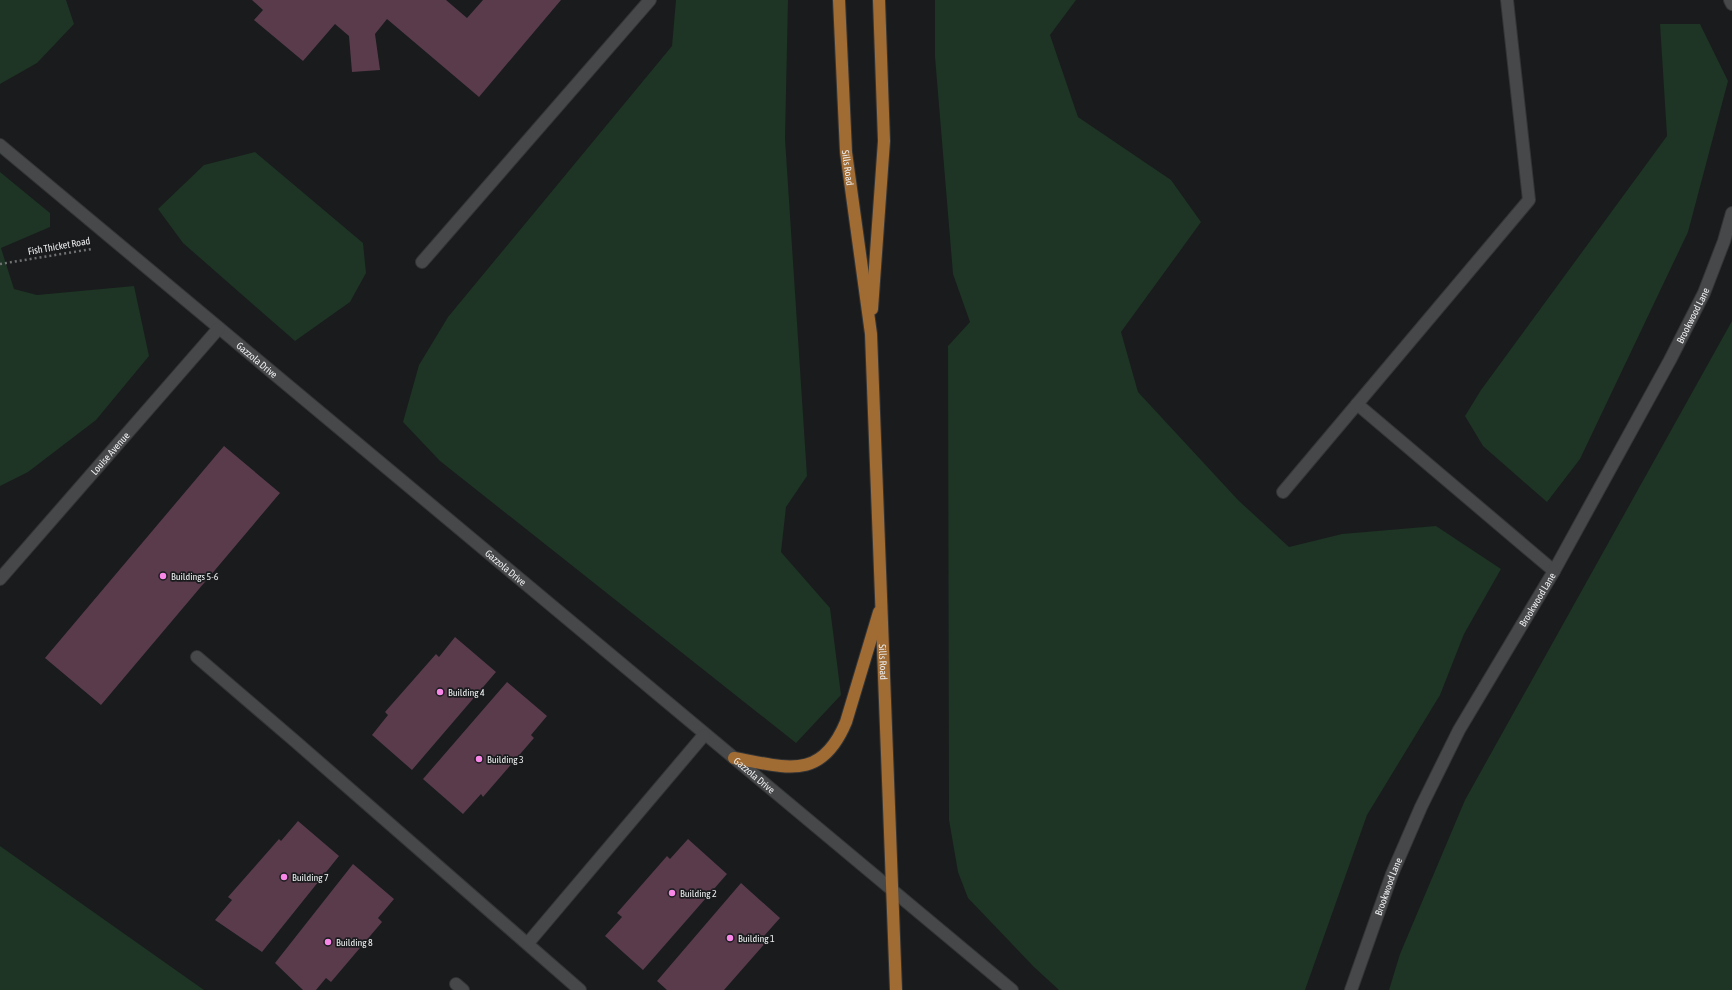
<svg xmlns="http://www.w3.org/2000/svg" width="1732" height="990" viewBox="0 0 1732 990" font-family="'Asap Condensed',sans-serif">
<rect width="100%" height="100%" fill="#191b1d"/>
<path fill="#1e3424" d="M0,0H66L74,24L37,63L0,84Z
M676,0H788L785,139L807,476L786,507L781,552L830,608L841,695L796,743L440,461L403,422L419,365L448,317L672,46Z
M935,0H1076L1050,35L1078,117L1171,180L1201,222L1121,332L1138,392L1238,500L1289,547L1342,534L1436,526L1501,569L1464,634L1440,695L1367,815L1305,990H1059L1034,967L968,898L958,872L949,820L948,346L970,322L953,274L935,57Z
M1660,24H1700L1728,81L1688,232L1580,459L1547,502L1483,446L1465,416L1481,390L1667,136Z
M255,152L363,243L366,273L350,302L295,341L183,243L158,209L204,165Z
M0,172L50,213V227L1,248L14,289L37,295L134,286L149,356L96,420L28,472L0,486Z
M1732,321V990H1389L1400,954L1465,800Z
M0,846L204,990H0Z"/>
<path fill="#593b4c" d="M252,0H446L467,18L483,0H561L479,97L387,19L375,34L380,70L352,72L349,36L335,24L303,61L254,20L263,10Z
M224,446L280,493L101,705L45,658Z
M455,637L496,672L412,770L372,735L388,715L385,712L436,654L439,657Z
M507,682L547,716L531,735L534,738L483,797L481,794L463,814L423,779Z
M298,821L339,856L262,952L215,920L232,900L228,897L279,839L281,841Z
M688,839L727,874L643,970L605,936L622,917L617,913L667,856L670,859Z
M353,864L394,899L378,918L382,922L331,982L326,978L316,990H303L275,963Z
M741,883L780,918L764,936L768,940L724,990H667L657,981Z"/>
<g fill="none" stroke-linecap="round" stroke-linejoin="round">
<g stroke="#333435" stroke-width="14">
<g id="minor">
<path d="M1730,0L1732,4"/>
<path id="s1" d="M0,145L1012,990"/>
<path d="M422,262L650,0"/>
<path d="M1357,404L1554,571"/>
<path d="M1283,492L1529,200L1507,0"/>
<path id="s2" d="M0,579L219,328"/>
<path d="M197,657L296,742L580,990"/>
<path d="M528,943L704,735"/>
<path d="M456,984L463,990"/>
<path id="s3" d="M1351,990L1392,874L1421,807L1459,730L1554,571L1670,360L1704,293L1724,241L1732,213"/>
</g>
</g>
<g stroke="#333435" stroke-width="14">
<g id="major">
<path id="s4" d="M839,0L846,152L871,334L896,990"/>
<path d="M872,309L884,141L879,0"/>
<path d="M734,758C786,767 821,782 846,722L879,612"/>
</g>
</g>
<path stroke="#6f7173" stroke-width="2.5" stroke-dasharray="2 3" stroke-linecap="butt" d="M0,264L92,249"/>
<use href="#minor" stroke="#46484a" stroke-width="12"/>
<use href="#major" stroke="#a16b34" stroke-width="12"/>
</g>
<g fill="#f987e8" stroke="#191b1d" stroke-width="1.5">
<circle cx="163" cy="576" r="4"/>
<circle cx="440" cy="692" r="4"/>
<circle cx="479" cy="759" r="4"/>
<circle cx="284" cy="877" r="4"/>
<circle cx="672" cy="893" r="4"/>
<circle cx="730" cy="938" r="4"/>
<circle cx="328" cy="942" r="4"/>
</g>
<g text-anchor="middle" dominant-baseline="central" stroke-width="3.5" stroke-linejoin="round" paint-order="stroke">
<g font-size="10" fill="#ebedee" stroke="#191b1d">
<text stroke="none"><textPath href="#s4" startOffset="168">Sills Road</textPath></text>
<text transform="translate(59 246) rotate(-10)">Fish Thicket Road</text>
<text stroke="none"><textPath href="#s3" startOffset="758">Brookwood Lane</textPath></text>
<text stroke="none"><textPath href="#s1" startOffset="335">Gazzola Drive</textPath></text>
<text stroke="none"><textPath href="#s2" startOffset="167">Louise Avenue</textPath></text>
<text stroke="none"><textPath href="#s1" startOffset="659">Gazzola Drive</textPath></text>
<text stroke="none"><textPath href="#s3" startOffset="434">Brookwood Lane</textPath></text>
<text stroke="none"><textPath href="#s4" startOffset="664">Sills Road</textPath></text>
<text stroke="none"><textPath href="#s1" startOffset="983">Gazzola Drive</textPath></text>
<text stroke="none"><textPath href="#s3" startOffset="110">Brookwood Lane</textPath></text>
</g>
<g font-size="10" fill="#ebedee" stroke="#191b1d" text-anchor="start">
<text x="171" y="576">Buildings 5-6</text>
<text x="448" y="692">Building 4</text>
<text x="487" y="759">Building 3</text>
<text x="292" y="877">Building 7</text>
<text x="680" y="893">Building 2</text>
<text x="738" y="938">Building 1</text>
<text x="336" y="942">Building 8</text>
</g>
</g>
</svg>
